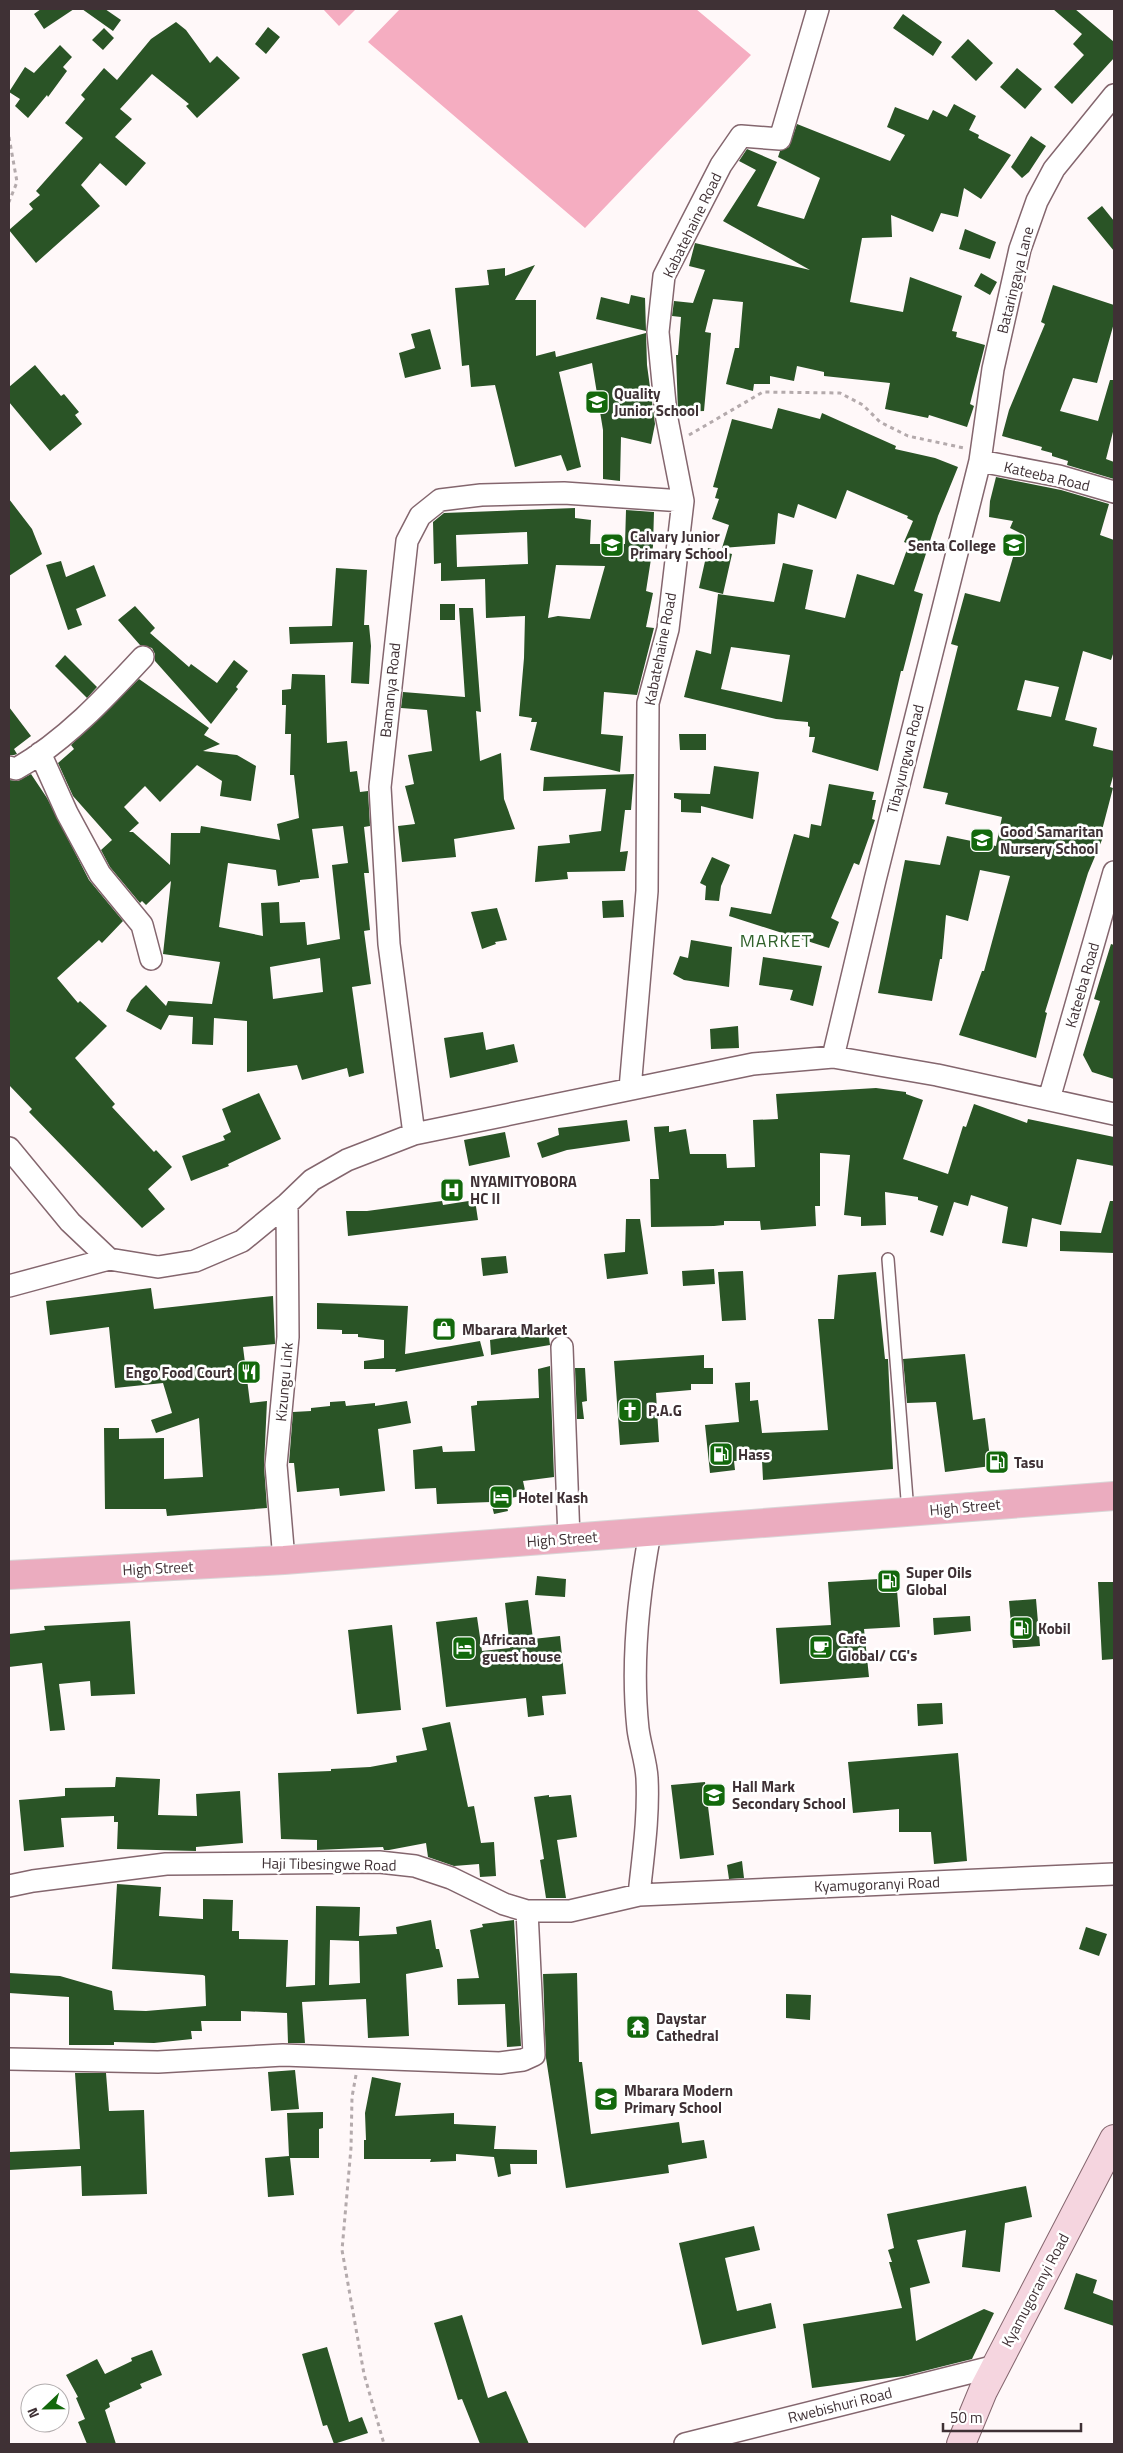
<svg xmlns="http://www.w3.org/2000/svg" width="1123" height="2453" viewBox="0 0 1123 2453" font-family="'Titillium Web',sans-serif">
<rect width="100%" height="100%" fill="#fff8f9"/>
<path fill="#f5adc1" d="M323,9H356L339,26Z
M400,9H696L751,55L585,228L368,42Z"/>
<path fill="#2a5426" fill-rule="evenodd" d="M41,9H74L44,29L34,14Z
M82,9H105L121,20L113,31Z
M1053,9H1075L1114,42V58L1072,104L1054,87L1084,55L1073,44L1082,34Z
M903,14L942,42L933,56L893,28Z
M176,22L186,30L210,63L217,56L240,78L197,118L186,106L189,104L152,74L120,109L132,119L115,137L146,163L126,186L100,163L81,185L100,206L36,263L9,230L33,209L29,204L40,195L36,191L83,138L65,123L85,99L81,95L104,68L117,80L151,39Z
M268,27L280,37L266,54L255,44Z
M104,28L114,38L103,50L92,40Z
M968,39L993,63L976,81L951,57Z
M60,45L72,57L63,67L67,71L48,97L47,95L28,118L15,106L20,99L9,92L25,67L34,73Z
M1017,68L1042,89L1025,109L1000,87Z
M954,104L976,116L969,130L979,135L978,138L1011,155L981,199L964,188L958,217L941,213L933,232L891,215L892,237L862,238L850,302L903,312L910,277L962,296L952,331L957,332L956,337L985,345L970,404L974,406L967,427L929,415L928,418L885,409L890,383L824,376V372L797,366L794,381L770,376V384H754L753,391L726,384L735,348H739L743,302L713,299L705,332L711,333L704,411L678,412L676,355H678L681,317L672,316L674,301L693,303L705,270L689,266L695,243L810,270L723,221L756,170L739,161L747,149L777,162L757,206L804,219L820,178L778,157L780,151L789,147L797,124L890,161L905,135L887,127L895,107L928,120L933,110L947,117Z
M1031,136L1046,146L1029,172L1022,178L1011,167Z
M1102,206L1114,221V251L1087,218Z
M965,229L996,242L990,259L959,249Z
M535,265L515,300H536V356L555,351L556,357L646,333L647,365L655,424L651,444L621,437L620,481L603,479V430L592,363L559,372L581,467L567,471L561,455L515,467L495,385L471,387L469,365L462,366L455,288L489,285L487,270L505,268V276Z
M981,273L997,282L990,295L974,286Z
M1053,285L1114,305V323L1097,383L1073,378L1060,411L1098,421L1110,380H1114V428L1106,459L1114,462V479L1067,465L1068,461L1052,456V453L1041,450L1042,447L1002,436L1009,410L1045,324L1041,322Z
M631,295L645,298L646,331L596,319L601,297L629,304Z
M430,329L441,369L405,378L399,353L415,348L411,334Z
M35,365L61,396L64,394L79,412L75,415L82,424L50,451L9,402V387Z
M778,408L820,419L822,413L896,446L895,449L935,458L958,467L938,516L914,591L923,594L903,671H901L878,771L812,752L815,737H809L810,727L808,726V722L776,719L684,697L696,650L711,654L718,594L774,602L783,563L813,570L805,609L845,618L857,574L894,585L909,544L904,542L913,521L907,518L908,516L847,490L836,519L798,504L794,518L778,513L775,544L722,548L729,525L712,519L719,499L715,498L718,488L713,487L732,419L772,429ZM731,647L790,655L782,702L721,689Z
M996,477L1061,490L1109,504L1100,535L1114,540V651L1111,660L1083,651L1065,720L1097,728L1093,746L1114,751V773L1110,787L1113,788L1101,834L1104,835L1088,873L1045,1012L1047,1013L1036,1058L959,1035L982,971H984L1010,876L980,870L968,921L946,915L942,959H940L932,1001L878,993L905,860L940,865L947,836L996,846L1002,817L945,804L948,793L923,788L958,646L951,644L965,593L1000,602L1020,533L1010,528L1013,521L989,517L990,501ZM1025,680L1059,687L1051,717L1017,710Z
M9,499L32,529L42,554L9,576Z
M575,508V518L591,520L590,544H625L626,510L654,512L653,546L646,591L653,593L646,627L654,628L637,695L604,692L601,734L623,736L620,772L530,750L537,722H531L532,718L519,716L524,658L525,616L486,618L485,579L441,581V563L434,564L433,522L444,513ZM527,532L528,564L457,567L456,535ZM556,565L605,566L590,619L558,616L548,618Z
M708,548L732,554L723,594L699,588Z
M61,561L66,577L94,565L106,596L76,609L82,625L68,630L46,565Z
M336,568L367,570L364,625H369L371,646L369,684L351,683L353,642L290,644L289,627L332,626Z
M440,604H455V620H440Z
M135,606L155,628L150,633L189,667L191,664L217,683L234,660L248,671L236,687L238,689L211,724L155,661V654L152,648L140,645L118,620Z
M459,608H473L481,712L476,711L480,761L501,753L504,799L515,829L454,839L456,857L402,862L398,826L415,824L405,786L414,784L408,755L432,751L427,710L401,708L403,692L465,697Z
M65,655L97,687L87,698L55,666Z
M292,674L325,675L327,743L347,741L350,772L357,771L360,792L368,791L370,826L364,827L369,873H364L370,930L364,931L371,984L352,987L364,1073L349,1077L347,1068L302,1080L297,1065L247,1072V1021L214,1018L213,1045L192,1044L193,1017L169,1015L161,1030L126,1011L131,1000L146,985L166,1006L168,1001L212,1004L220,962L163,954L171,881L146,905L142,901L140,903L110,867L101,850L112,840L73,796L58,763L74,749L71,745L139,679L209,728L204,735L220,744L203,751L237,755L256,766L251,801L220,796L222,781L197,765L160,802L145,786L124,807L139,823L129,832H133L170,865L171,833H200L201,826L280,840L277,824L299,818L294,775H290L291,734H285L286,705H282V690L291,689ZM343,826L348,863L332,865L340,939L307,945L305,922L280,923L279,902L261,903L263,936L219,927L228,863L276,870L278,886L300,882V880L319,878L312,829ZM320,958L323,992L273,999L270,967Z
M9,707L31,736L14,749L17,754L14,755H9Z
M679,734H706V750H680Z
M714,766L759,772L753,819L701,806V813L681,812V800L674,798V793L710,794Z
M31,774L47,798L89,880L123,921L102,943L99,940L57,978L78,1003L80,1001L107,1026L75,1058L115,1104L112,1107L154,1152L156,1150L172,1167L148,1189L165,1209L142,1228L29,1112L32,1109L9,1085V780L18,781Z
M634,774L631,810H625L620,852L628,851L625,871L567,872L568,879L535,882L538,846L570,843L569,835L601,831L606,789L543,791L544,777Z
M829,784L874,792L872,800H876L872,819L875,820L859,865L854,863L831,918L839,922L829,948L729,916L731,907L771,914L794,834L809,838L811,824L821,826Z
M712,857L730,865L721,886L719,901L705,900L706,886L700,883Z
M623,900L624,917L603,918L602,901Z
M497,908L507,940L495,942L496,944L482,949L471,912Z
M691,940L732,947L729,987L684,980L673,974L680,956L688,958Z
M1111,944L1114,945V1079L1092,1072L1083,1055L1100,1001L1094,999Z
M763,957L822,966L813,1006L790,1000L793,990L759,985Z
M738,1026L739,1048L711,1049L710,1029Z
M483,1032L486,1050L514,1044L518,1062L450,1078L444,1038Z
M876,1088L906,1092V1094L923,1100L903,1159L948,1174L963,1126L966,1127L974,1104L1027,1123L1028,1119L1114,1137V1166L1077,1159L1061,1225L1032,1218L1027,1247L1002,1243L1008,1207L971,1195L968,1206L954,1202L943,1236L930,1232L938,1206L918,1200V1197L885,1192L886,1225L861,1226V1217L844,1215L850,1155L820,1153V1206H815L816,1226L761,1230L760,1221H724V1225L714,1226L651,1227L650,1179H659L654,1127L669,1126V1132L686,1129L690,1154H726L727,1168L755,1167L753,1120L778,1119L776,1094Z
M259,1093L281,1139L228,1164L229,1166L191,1181L182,1156L225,1140L223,1136L231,1132L222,1109Z
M627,1120L630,1141L567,1150L542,1158L537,1143L559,1135L558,1128Z
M505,1132L510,1157L469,1166L464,1140Z
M475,1200L478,1220L348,1236L346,1211H367L442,1201L443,1205Z
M1110,1201H1114V1253L1060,1251V1231L1101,1233Z
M626,1219H640L648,1274L607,1279L604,1254L625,1252Z
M506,1256L508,1273L483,1276L481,1258Z
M714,1269L715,1284L683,1286L682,1271Z
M743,1271L746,1320L722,1321L718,1272Z
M876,1272L885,1359H888L893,1469L763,1480L762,1460L734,1461L735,1470L710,1473L705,1425L739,1422L735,1383L750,1382V1401L758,1400L762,1433L828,1430L818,1319H834L838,1275Z
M151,1288L154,1309L273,1296L275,1344L243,1347L250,1403L267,1401L264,1466L267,1508L167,1516L166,1509H105L104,1428H119V1439L164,1438V1479L203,1477L199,1418L156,1433L151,1420L172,1413L163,1383L115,1388L109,1327L50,1335L46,1301Z
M317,1303L408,1306L405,1354L480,1341L484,1356L395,1372L396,1369H364V1361L384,1358V1340L358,1337V1334H342V1330L317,1329Z
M548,1330L550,1345L491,1355L490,1340Z
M965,1354L973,1420L985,1418L991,1466L945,1472L936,1402L907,1403L903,1359Z
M704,1355V1368H713V1384H691V1390L656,1393L659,1442L620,1445L614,1361Z
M550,1366L554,1477L523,1481L526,1495L505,1499L508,1511L494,1514L491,1502L437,1504L436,1488L415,1489L413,1450L442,1446L443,1452L475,1451L471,1406L477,1405V1401L539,1398L538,1369Z
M575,1368H585L587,1401L582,1402L584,1419H577Z
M345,1401L346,1406L375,1403V1406L407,1401L411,1423L378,1429L385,1491L340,1496L339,1488L297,1492L294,1463H289L293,1412L311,1411V1408L330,1406V1402Z
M537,1576L566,1579L565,1597L535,1595Z
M896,1578L900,1627L864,1629L869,1677L780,1684L776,1628L831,1625L828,1582Z
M1098,1582H1114V1659L1102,1660Z
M1036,1599L1040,1646L1013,1648L1009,1601Z
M528,1600L533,1639L560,1636L566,1694L542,1696L544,1715L528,1717L526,1698L446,1707L436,1622L477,1617L482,1651L510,1648L505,1603Z
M970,1616L971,1631L934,1635L933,1618Z
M130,1621L135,1694L91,1696L90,1681L59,1684L65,1730L50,1731L42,1663L9,1667V1634L45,1630L44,1626Z
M392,1625L401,1710L357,1714L348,1630Z
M942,1703L943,1724L918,1726L917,1704Z
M450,1722L468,1807L474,1806L481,1843L494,1842L496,1876L480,1877L479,1864L454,1866L428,1857L426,1843L389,1850H384L383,1847L317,1850V1840L281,1839L278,1773L331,1771V1769L370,1767L397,1762L396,1756L427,1750L422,1728Z
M958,1753L967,1861L934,1864L931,1832H899V1809L853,1813L848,1762Z
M116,1777L160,1779L158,1815L197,1816L196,1794L240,1791L243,1843L196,1847V1851L117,1849L118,1822H114V1816L61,1818L64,1847L24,1851L19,1800L65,1796V1788L115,1787Z
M705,1782L714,1855L680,1859L671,1785Z
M549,1795V1797L571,1795L577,1837L557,1840L566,1898H546L540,1860L544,1859L534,1797Z
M742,1861L744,1878L729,1879L727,1865Z
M117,1884L161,1887L159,1916L203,1919V1899L233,1900L232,1931H239V1939L288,1940L286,1987L315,1985L316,1906L360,1907L359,1936L397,1934L396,1927L431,1920L436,1949H439L443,1967L406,1974L409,2036L368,2038L366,1999L302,2002L305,2043H288L287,2013L241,2011V2021H201L202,2031H191L192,2039L154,2043L114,2042V2045H69V1997L9,1993V1973L60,1976L112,1991L114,2010L146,2011L206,2006L205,1976L203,1975L112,1969ZM330,1940L359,1941L360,1983L329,1985Z
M514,1920L521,2046L507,2047L505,2004L458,2005L457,1979L479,1978L470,1930L483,1927L482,1924Z
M1086,1927L1107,1934L1099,1956L1079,1949Z
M577,1973L579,2062H582L591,2134L679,2122L682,2143L704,2140L707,2158L668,2165L669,2173L566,2188L546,2058L543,1974Z
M786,1994L811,1995L810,2020L786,2018Z
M295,2070L299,2109L271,2111L268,2072Z
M75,2073H106L109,2111L144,2110L147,2194L82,2196L81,2166L9,2170V2152L80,2149Z
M372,2077L401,2083L395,2116L454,2113V2124L496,2126L494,2149L537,2150V2164H510L511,2174L498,2177L494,2157L456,2154V2161L430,2162L431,2159H364V2140H366L365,2113Z
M323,2112V2128L319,2129V2158H290L294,2195L268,2197L265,2158L289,2156L287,2113Z
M1026,2186L1032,2217L1005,2223L1000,2272L962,2267L966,2230L917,2240L930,2283L910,2288L916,2341L984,2309L994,2313L972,2359L904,2376L812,2388L803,2324L902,2308L889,2262H892L888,2250L894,2248L887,2214Z
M754,2226L760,2250L725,2258L737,2311L771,2303L776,2328L702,2345L679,2243Z
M1076,2273L1097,2280L1093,2293L1114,2301V2326L1064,2309Z
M462,2315L488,2398L506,2391L529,2444H480L462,2399L458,2400L434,2323Z
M327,2347L349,2422L362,2417L368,2433L334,2444L327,2425L323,2426L302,2354Z
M152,2350L162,2375L140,2384L142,2388L109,2403L110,2407L105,2410L116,2444H87L78,2422L85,2419L76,2398L78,2397L66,2375L97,2359L105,2374L132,2361L131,2358Z"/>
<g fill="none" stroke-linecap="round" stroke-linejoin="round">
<g stroke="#84666e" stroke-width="14">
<path id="lane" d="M888,1259L908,1512"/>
</g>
<g stroke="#84666e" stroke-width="24">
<path id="street" d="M980,461L1059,476L1114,492
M40,753L67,813L100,874L142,925L151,959
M9,767L16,769C65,741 105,698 143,657
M833,1057L875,880L980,461L993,369L1020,249L1037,201L1054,169L1114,95
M630,1089L647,891L648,703L668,629L683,501L666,414L658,332L664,276L721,165L741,136L780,139L818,9
M1049,1099L1114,872
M414,1134L389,944L380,787L407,541L420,516L440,500L481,495L564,493L683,501
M9,1148L70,1222L109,1259L158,1267L195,1261L242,1241L287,1204L312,1180L347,1160L414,1134L753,1064L833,1057L937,1075L1114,1114
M9,1286L109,1259
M562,1347L569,1539
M284,1560L276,1465L288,1337L287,1204
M9,1886L33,1881L166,1864L379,1862L415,1866L451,1878L504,1904L527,1911H570L639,1895L1114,1874
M639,1895C643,1856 649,1817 647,1778C646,1761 640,1745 638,1729C631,1664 638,1597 650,1533
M9,2059L158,2062L283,2055L500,2063L523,2060L534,2055L527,1911
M685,2444L996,2366"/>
</g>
<g stroke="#84666e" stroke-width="30">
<path id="secondary" d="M961,2444L983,2391L1114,2139"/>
</g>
<g stroke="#d9d6d7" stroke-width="30">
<path id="primary" d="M9,1575L284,1560L1114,1496"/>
</g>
<path stroke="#b4aaac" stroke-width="3" stroke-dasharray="4 4" stroke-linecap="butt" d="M9,137L17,182L9,202
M689,435L763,392L840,393L863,405L880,422L908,436L964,448
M356,2075L352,2097L351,2148L342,2250L364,2374L384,2444"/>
<use href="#lane" stroke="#fff" stroke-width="11"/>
<use href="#street" stroke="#fff" stroke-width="21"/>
<use href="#secondary" stroke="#f5d5df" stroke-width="28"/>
<use href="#primary" stroke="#ebacbf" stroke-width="28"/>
</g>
<defs>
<g id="school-square" transform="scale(1.25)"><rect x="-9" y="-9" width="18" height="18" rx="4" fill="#13680c" stroke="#fff"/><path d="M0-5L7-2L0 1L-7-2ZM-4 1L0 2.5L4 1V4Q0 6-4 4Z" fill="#fff"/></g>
<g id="hospital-square" transform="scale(1.25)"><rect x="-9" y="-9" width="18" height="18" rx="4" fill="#13680c" stroke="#fff"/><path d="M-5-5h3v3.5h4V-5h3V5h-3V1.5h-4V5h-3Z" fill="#fff"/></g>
<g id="shop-square" transform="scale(1.25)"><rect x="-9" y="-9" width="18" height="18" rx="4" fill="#13680c" stroke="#fff"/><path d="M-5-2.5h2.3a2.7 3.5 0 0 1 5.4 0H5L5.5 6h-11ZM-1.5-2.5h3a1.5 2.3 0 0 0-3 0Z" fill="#fff"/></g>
<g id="restaurant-square" transform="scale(1.25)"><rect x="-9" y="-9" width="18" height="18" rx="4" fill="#13680c" stroke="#fff"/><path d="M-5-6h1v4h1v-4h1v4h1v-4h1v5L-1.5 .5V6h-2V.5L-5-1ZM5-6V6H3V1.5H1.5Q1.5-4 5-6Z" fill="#fff"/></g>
<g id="church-square" transform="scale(1.25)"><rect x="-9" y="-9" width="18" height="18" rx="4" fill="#13680c" stroke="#fff"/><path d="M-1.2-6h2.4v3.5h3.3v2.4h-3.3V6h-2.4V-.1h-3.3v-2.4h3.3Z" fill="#fff"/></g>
<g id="fuel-square" transform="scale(1.25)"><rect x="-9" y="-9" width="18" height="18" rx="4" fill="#13680c" stroke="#fff"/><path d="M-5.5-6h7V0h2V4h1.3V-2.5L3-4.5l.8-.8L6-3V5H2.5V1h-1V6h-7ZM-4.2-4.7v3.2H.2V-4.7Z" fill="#fff"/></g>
<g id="hotel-square" transform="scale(1.25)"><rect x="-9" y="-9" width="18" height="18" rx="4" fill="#13680c" stroke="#fff"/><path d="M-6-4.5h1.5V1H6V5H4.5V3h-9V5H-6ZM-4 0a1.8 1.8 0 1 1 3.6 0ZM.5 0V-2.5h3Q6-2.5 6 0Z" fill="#fff"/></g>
<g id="cafe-square" transform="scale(1.25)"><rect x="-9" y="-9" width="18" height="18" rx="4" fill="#13680c" stroke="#fff"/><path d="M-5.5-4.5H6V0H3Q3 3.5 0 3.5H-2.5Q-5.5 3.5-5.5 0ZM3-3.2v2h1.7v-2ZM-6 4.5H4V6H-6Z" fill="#fff"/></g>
<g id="temple-square" transform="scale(1.25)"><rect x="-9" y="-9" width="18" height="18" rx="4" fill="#13680c" stroke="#fff"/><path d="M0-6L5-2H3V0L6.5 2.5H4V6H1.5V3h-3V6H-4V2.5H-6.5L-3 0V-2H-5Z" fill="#fff"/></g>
</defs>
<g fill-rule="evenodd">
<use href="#school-square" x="597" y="402"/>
<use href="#school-square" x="612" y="545"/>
<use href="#school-square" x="1014" y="545"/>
<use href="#school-square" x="982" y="840"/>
<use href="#hospital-square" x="452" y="1190"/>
<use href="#shop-square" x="444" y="1329"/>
<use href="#restaurant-square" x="249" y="1372"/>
<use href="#church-square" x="630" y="1410"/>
<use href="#fuel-square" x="721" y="1454"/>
<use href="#fuel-square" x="997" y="1462"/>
<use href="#hotel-square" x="501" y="1497"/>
<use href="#fuel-square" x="889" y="1581"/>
<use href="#fuel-square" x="1021" y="1628"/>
<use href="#cafe-square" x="821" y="1647"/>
<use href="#hotel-square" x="464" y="1648"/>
<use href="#school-square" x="714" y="1795"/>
<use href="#temple-square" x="638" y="2027"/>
<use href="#school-square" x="606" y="2099"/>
</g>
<g text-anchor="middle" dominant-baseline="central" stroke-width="5" stroke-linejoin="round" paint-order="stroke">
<g font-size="15" fill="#3f3135" stroke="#fff">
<text transform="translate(692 225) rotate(-64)">Kabatehaine Road</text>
<text transform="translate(1015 280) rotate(-76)">Bataringaya Lane</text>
<text transform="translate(1047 476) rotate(13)">Kateeba Road</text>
<text transform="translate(660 649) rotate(-79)">Kabatehaine Road</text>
<text transform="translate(390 690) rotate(-84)">Bamanya Road</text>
<text transform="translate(905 759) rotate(-76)">Tibayungwa Road</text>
<text transform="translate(1082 985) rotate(-74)">Kateeba Road</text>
<text transform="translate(284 1382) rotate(-85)">Kizungu Link</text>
<text transform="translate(965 1507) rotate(-5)">High Street</text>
<text transform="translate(562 1539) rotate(-4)">High Street</text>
<text transform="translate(158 1568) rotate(-3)">High Street</text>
<text transform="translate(329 1864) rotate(1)">Haji Tibesingwe Road</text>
<text transform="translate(877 1884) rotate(-2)">Kyamugoranyi Road</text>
<text transform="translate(1035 2290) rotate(-62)">Kyamugoranyi Road</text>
<text transform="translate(840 2405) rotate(-14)">Rwebishuri Road</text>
</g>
<g font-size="15" font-weight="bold" fill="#3f3135" stroke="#fff" text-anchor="start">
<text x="614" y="393">Quality<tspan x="614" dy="17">Junior School</tspan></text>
<text x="630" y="536">Calvary Junior<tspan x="630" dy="17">Primary School</tspan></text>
<text x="996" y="545" text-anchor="end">Senta College</text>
<text x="1000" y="831">Good Samaritan<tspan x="1000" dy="17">Nursery School</tspan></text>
<text x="470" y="1181">NYAMITYOBORA<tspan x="470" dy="17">HC II</tspan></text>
<text x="462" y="1329">Mbarara Market</text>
<text x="232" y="1372" text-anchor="end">Engo Food Court</text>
<text x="648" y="1410">P.A.G</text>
<text x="738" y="1454">Hass</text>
<text x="1014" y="1462">Tasu</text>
<text x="518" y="1497">Hotel Kash</text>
<text x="906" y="1572">Super Oils<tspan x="906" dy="17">Global</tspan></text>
<text x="1038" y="1628">Kobil</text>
<text x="838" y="1638">Cafe<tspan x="838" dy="17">Global/ CG's</tspan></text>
<text x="482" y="1639">Africana<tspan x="482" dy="17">guest house</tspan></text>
<text x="732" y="1786">Hall Mark<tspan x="732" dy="17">Secondary School</tspan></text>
<text x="656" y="2018">Daystar<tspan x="656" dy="17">Cathedral</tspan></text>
<text x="624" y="2090">Mbarara Modern<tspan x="624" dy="17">Primary School</tspan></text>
</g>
<g font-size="18" letter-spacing="1" fill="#32632d" stroke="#fff">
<text x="776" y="940">MARKET</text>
</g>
</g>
<rect width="1123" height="2453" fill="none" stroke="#3f3135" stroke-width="20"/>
<g transform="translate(45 2408) rotate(248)"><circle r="24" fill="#ffffff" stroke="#b2adae"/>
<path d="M0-4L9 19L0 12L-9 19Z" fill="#13680c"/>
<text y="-8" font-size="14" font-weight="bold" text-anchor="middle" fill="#3f3135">N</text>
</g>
<path d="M943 2423v8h138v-8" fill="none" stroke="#3f3135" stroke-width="2.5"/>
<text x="950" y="2423" font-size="15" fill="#3f3135" stroke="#ffffff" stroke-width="4" paint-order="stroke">50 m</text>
</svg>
